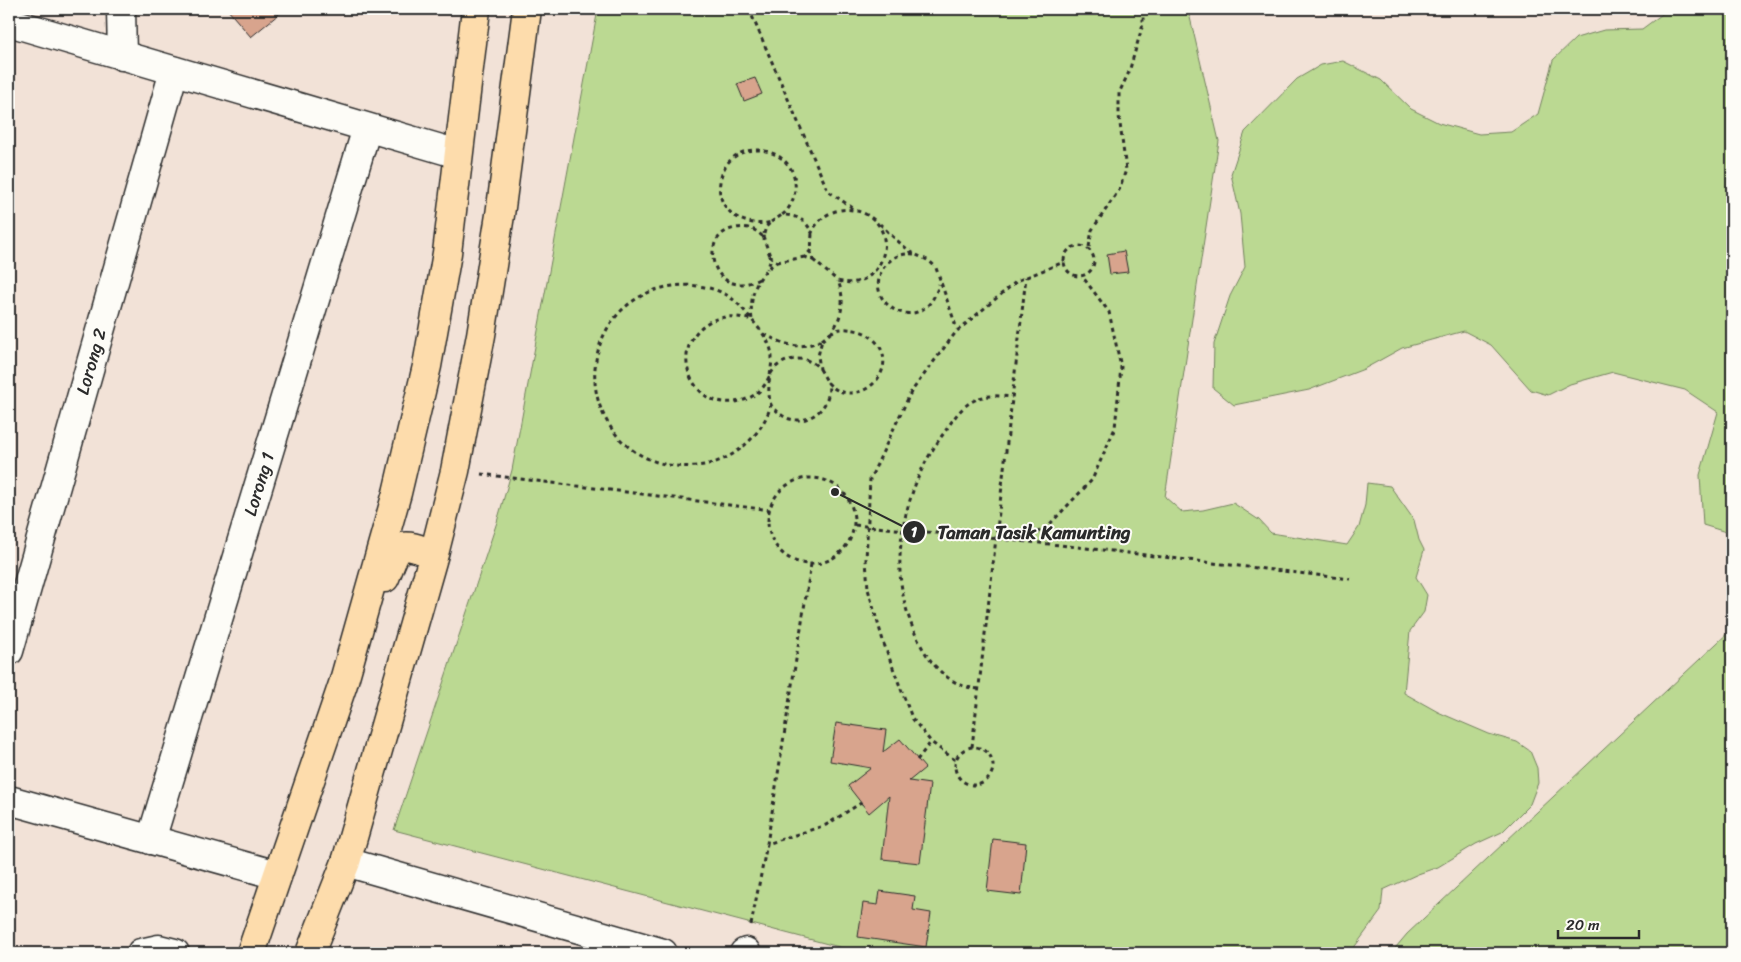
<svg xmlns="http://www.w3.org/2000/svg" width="1741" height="962" viewBox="0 0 1741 962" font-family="Sriracha,sans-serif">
<rect width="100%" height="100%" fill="#f2e2d7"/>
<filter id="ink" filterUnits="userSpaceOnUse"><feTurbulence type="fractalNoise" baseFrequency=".02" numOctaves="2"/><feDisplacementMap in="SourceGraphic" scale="10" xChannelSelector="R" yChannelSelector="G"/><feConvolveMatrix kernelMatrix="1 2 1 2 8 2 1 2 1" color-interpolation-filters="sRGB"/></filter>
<g filter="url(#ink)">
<path fill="#bbd992" stroke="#73825e" d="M598,9H1188L1219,141L1165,497L1182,512L1203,510L1233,503L1259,520L1271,533L1347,545L1359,527L1365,505L1367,483L1390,486L1414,520L1419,540L1424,550L1416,577L1427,595L1424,612L1410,631L1404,693L1438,712L1461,722L1489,734L1517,742L1530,751L1537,768L1538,783L1530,804L1502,832L1476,844L1438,867L1418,874L1383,890L1381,911L1350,953H862L394,830L497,522L512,470Z
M1669,9H1732V530L1726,532L1703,525L1700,475L1718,412L1685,390L1613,372L1570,384L1548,395L1531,390L1491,345L1464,331L1402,348L1364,369L1309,390L1234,405L1213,388L1214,344L1230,296L1245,267L1240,214L1231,174L1245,132L1297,79L1321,65L1343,61L1381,80L1411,109L1439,123L1479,134L1511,132L1538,114L1553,60L1576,38L1604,30L1642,29Z
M1732,629V953H1391L1407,934Z"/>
<path fill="#d8a48d" stroke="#2b2b2b" d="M227,9H285L251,37Z
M755,78L762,94L744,101L737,84Z
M1124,251L1128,272L1110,274L1107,254Z
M836,723L886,730L883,752L900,739L925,768L909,781L930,784L920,863L882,859L889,796L869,813L848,786L871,768L830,761Z
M993,839L1026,843L1021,895L987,891Z
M880,891L915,896L913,910L931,913L926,947L858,937L863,903L878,905Z"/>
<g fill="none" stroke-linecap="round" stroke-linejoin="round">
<g stroke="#2b2b2b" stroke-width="31">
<g id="minor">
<path d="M121,9L122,56"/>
<path d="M9,22L458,154"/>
<path id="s1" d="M9,651L174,71"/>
<path d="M9,800L277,875"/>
<path id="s2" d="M151,840L367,128"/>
<path d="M346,862L663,953"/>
<path d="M141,953L159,949L175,953"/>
<path d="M744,953L746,952"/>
</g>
</g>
<g stroke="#2b2b2b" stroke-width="31">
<path id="major" d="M385,578C399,542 397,541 434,554
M251,953L343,684L397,493L427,366L447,253L476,9
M310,953L346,862L434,554L455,471L481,335L500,215L527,9"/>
</g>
<path stroke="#2b2b2b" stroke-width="3" stroke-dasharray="4 4" stroke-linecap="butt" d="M749,9L828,191L853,208
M771,222L782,215
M880,224C890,234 901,245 913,253C923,259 928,258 936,268L957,329
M763,236L770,256
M1064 261a15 15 0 1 1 30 0a15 15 0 1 1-30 0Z
M1089,247L1092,230L1119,190L1126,170L1119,116V93L1129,72L1143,24V9
M811,250L805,257L813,260L811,253L812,233
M914,254C902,253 891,257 884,267C859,304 924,341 939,284
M813,260L838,281
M777,262L805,257
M759,279C712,303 695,234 736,228C747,226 756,229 763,237L766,227L771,222C746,229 715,211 720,182C728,130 806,146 794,196C792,203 788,211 782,215C797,215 806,220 812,233C815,224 824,215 833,212C844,208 853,209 863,213C904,230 881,294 838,281C845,299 843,315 832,332C840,327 851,329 859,331C867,333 873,338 878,344C900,375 854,411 828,383C833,404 812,425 790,419C782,417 777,411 771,405C762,435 735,460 704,465C675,470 645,463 623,442C569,389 596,296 673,286C690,284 710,286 725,294C736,300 744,310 752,320C749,296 756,275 777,262L770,256V262L767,269
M764,334C786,345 798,351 822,340L818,356L820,369C809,356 789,356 776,367C771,372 769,377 766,383C754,402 729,407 709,398C702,394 697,388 693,382C680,360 688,332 711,321C724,315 740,316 752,320C761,331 772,343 772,358C771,376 766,387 771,405
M822,340L833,331
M820,369L828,383
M481,474L770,510
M768 521a43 43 0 1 1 86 0a43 43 0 1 1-86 0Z
M855,525L1060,545L1350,579
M1023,541L1048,526L1092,480L1115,428L1121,367L1109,312L1082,276
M811,564L767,844L826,825L861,803
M979,689C971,688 964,687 957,683C921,666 902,609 900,572C899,547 903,520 911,497C918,474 930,452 944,433C953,420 960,407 975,400C985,394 1000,396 1012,397
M955 766a19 19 0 1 1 38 0a19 19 0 1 1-38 0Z
M972,747L1026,277
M917,760L931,742
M955,760L931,742L912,718L884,644L868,589L866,560L870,479L911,392L956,332L1017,281L1064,262
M751,925L767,844"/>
<use href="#minor" stroke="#fdfcf7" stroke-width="28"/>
<use href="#major" stroke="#fddcac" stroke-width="28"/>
</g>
</g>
<g text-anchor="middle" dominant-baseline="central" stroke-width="4" stroke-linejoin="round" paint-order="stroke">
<g font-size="18" fill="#2b2b2b" stroke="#fdfcf7">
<text stroke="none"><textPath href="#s1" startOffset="301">Lorong 2</textPath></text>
<text stroke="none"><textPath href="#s2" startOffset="372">Lorong 1</textPath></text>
</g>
</g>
<path fill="none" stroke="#2b2b2b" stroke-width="2" d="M835 492L914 532"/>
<g fill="#2b2b2b" stroke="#fdfcf7" stroke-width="2">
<circle cx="835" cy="492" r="5"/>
<circle cx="914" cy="532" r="12"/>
</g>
<g font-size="15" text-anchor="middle" font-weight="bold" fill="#fff">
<text x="914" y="537">1</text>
</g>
<g font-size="19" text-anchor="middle" font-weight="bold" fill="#2b2b2b" stroke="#fdfcf7" stroke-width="4" stroke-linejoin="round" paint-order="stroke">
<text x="1034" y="539">Taman Tasik Kamunting</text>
</g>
<rect width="1741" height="962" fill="none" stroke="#fdfcf7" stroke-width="30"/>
<rect x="15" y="15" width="1711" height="932" fill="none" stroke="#2b2b2b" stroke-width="2" filter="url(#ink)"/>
<path d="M1558 930v8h81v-8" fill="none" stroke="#2b2b2b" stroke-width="2.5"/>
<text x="1566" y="930" font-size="15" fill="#2b2b2b" stroke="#fdfcf7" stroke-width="4" paint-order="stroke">20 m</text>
</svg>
